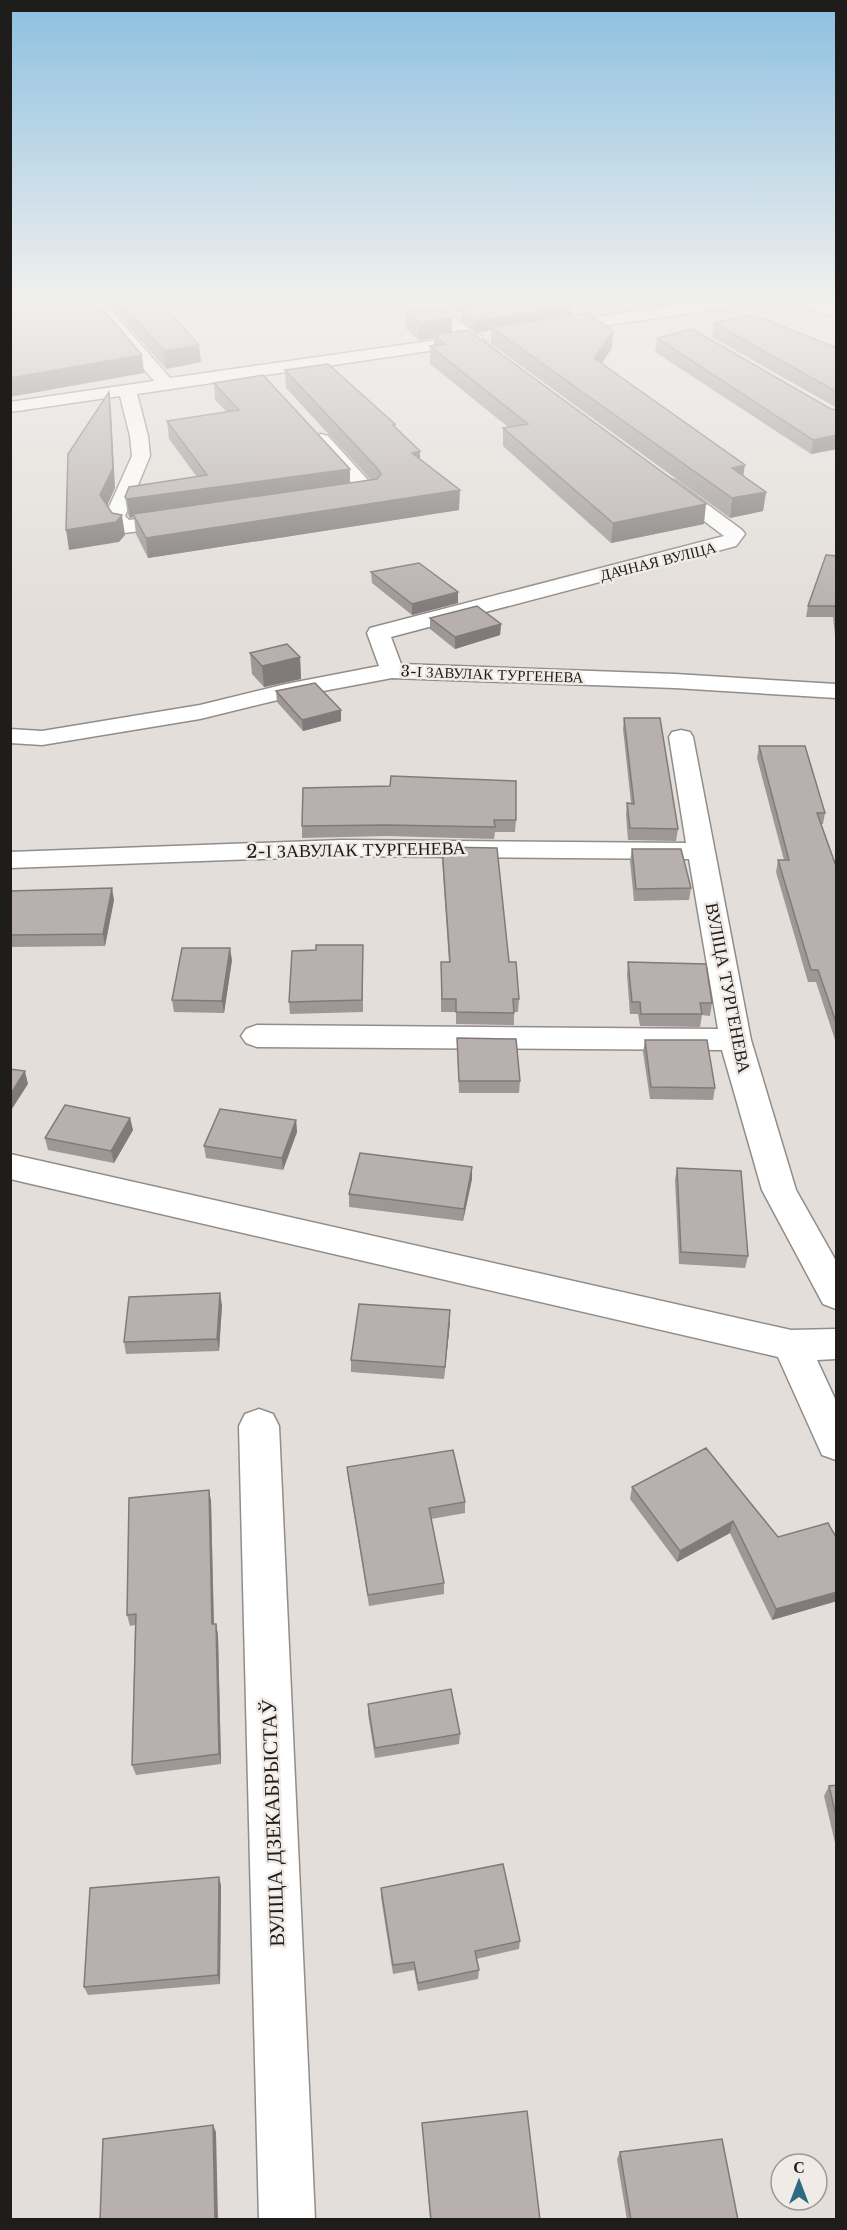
<svg xmlns="http://www.w3.org/2000/svg" width="847" height="2230" viewBox="0 0 847 2230" font-family="'Libre Baskerville',serif">
<rect width="100%" height="100%" fill="#e3ded9"/>
<g fill="none" stroke-linecap="round" stroke-linejoin="round">
<g stroke="#928d89" stroke-width="3">
<path id="minor" d="M87,301H103L170,378L458,337L415,301H433L476,334L482,336L483,340L505,359L497,364L491,363L469,345L137,394L148,436L150,456L125,516L129,520L181,514L188,516L191,520L188,524L181,526L124,533L117,531L105,516L132,456L130,436L120,396L10,412V402L154,381Z
M706,301H747L739,306L554,333L546,328L554,323Z
M794,301H818L836,307V317L796,304Z
M321,434L328,436L376,489L379,493L376,497L339,503L332,501L329,497L332,493L355,489L312,440L314,436Z
M669,479L676,481L742,530L745,534L736,546L391,637L401,664L675,674L836,684V698L675,688L392,678L286,698L200,719L42,745L10,743V729L42,731L200,705L286,684L379,666L367,633L370,628L724,536L662,489L659,485L662,481Z
M681,730L690,732L693,737L751,1040L796,1190L836,1261V1309L823,1304L762,1190L722,1050L257,1047L246,1043L241,1036L246,1029L257,1025L718,1029L689,859L342,856L10,868V852L342,840L686,843L669,737L672,732Z
M10,1154L791,1330L836,1329V1359L817,1360L836,1401V1460L822,1455L778,1357L10,1179Z
M259,1409L273,1414L279,1426L315,2220H259L239,1426L245,1414Z"/>
</g>
<use href="#minor" fill="#fff" fill-rule="evenodd"/>
</g>
<path fill="#9d9796" d="M106,301H161L201,362L166,369Z
M444,301H565L572,307V315L612,348L602,363L744,476L766,492L763,511L730,518L491,344V330L475,333L461,321V314Z
M406,312L452,318V332L704,524L611,543L503,446V428L508,427L430,364V346H434V338L419,340L406,329Z
M714,323L837,348V408L712,337Z
M657,338L831,409L837,410V449L811,454L655,352Z
M285,370L395,424V427L420,451V459L459,510L148,558L136,534L134,517L130,518L128,515L125,497L197,477L169,439L167,421L227,412L215,400L214,383L350,469V483L371,480L286,388Z
M837,556V653L833,617H806L808,606Z
M371,572L458,603L412,615L372,583Z
M430,618L501,624L500,635L455,649L430,629Z
M250,653L300,657L301,679L264,687L252,674Z
M276,691L341,721L303,731L277,702Z
M624,718L678,829L676,841L628,840L626,815L627,803H631L623,729Z
M759,746L825,813L823,824H821L837,869V1046L816,982H808L776,872L778,860H784L757,758Z
M303,788L516,820L515,832H495L494,839L387,836L302,838V826Z
M442,847L519,999L518,1012H514V1025L456,1024V1012H441V975L449,962L442,859Z
M632,849L691,888L689,900L634,901L630,861Z
M10,891L114,900L105,946L10,947Z
M363,957V1012L290,1014L289,1002Z
M232,960L224,1013L174,1012L172,1000Z
M628,962L712,1003L710,1016L702,1015L700,1027L640,1026L638,1014H630L627,975Z
M457,1038L520,1081L519,1093H459Z
M645,1040L715,1088L713,1100L650,1099L643,1052Z
M130,1118L133,1130L114,1163L48,1150L45,1138Z
M296,1120L297,1132L283,1170L206,1158L204,1146Z
M472,1167V1179L463,1221L349,1207V1194Z
M677,1168L748,1256L745,1268L679,1264L675,1180Z
M222,1305L219,1351L126,1354L124,1342Z
M450,1310V1322L444,1379L351,1372V1360Z
M347,1467L465,1502V1513L431,1519L444,1583V1594L369,1606L348,1478Z
M632,1487L778,1537L837,1539V1601L772,1620L730,1533L677,1562L630,1499Z
M209,1490L211,1501L214,1624H216L218,1635L221,1764L136,1775L132,1765L135,1625L130,1626L127,1615Z
M368,1704L460,1734L459,1744L375,1758L368,1714Z
M837,1785V1851L824,1796L829,1786Z
M219,1877L221,1886L220,1984L88,1995L84,1987Z
M381,1888L520,1941L519,1949L476,1959L479,1970L478,1979L418,1991L414,1970L393,1974L381,1897Z
M422,2123L540,2220H430Z
M620,2152L738,2220H627L617,2159Z"/>
<path fill="#807b7a" d="M572,307L571,318L491,327V330L475,333V321Z
M452,318V335H434V338L419,340V323Z
M613,331L612,348L593,376L594,358Z
M199,345L201,362L166,369L164,351Z
M142,355L144,373L10,397V378Z
M109,392L111,410L115,488L103,515L100,495Z
M837,435V449L811,454L813,440Z
M420,451V470L412,453Z
M745,465L742,484L732,468Z
M350,469V487L133,514L134,517L130,518L127,499Z
M460,490L459,510L148,558L146,538Z
M766,492L763,511L730,518L732,498Z
M706,504L704,524L611,543L613,523Z
M122,515L125,535L119,542L69,550L66,530Z
M458,592V603L412,615V604Z
M501,624L500,635L455,649V637Z
M300,657L301,679L264,687L262,666Z
M341,710V721L303,731L302,720Z
M112,888L114,900L105,946L103,934Z
M230,948L232,960L224,1013L222,1001Z
M25,1071L28,1084L10,1112V1095Z
M130,1118L133,1130L114,1163L111,1151Z
M296,1120L297,1132L283,1170L282,1158Z
M472,1167V1179L463,1221L464,1209Z
M220,1293L222,1305L219,1351L217,1339Z
M450,1310V1322L444,1379L445,1367Z
M209,1490L211,1501L214,1635L212,1624Z
M733,1521L730,1533L677,1562L680,1551Z
M837,1592V1601L772,1620L776,1609Z
M216,1624L218,1635L221,1764L219,1754Z
M219,1877L221,1886L220,1984L218,1975Z
M213,2125L216,2132L218,2220H215Z"/>
<path fill="#b7b0ae" stroke="#807b7a" stroke-width="1.5" d="M10,301H96L142,355L10,378Z
M119,301H161L166,308L199,345L164,351Z
M459,301H565L572,307L475,321L461,310L469,308Z
M439,307L452,318L419,323L406,312Z
M588,313L613,331L594,358L745,465L732,468L766,492L732,498L491,327Z
M752,314L837,348V392L714,323Z
M692,329L831,409L837,410V435L813,440L657,338Z
M468,330L706,504L613,523L503,428L528,424L430,346L445,344L434,335Z
M328,364L395,424L393,425L420,451L412,453L460,490L146,538L133,514L377,479L381,474L377,468L285,370Z
M263,375L350,469L127,499L125,497L129,487L207,475L167,421L239,410L214,383Z
M109,392L113,468L100,495L112,513L122,515L116,522L66,530L68,454Z
M826,555L837,556V622L835,606H808Z
M419,563L458,592L412,604L371,572Z
M477,606L501,624L455,637L430,618Z
M287,644L300,657L262,666L250,653Z
M315,683L341,710L302,720L276,691Z
M624,718H660L678,829L630,828L627,803L634,804Z
M759,746H805L825,813H817L837,869V1025L818,970H811L778,860H789Z
M391,776L516,781V820H494L495,827L386,825L302,826L303,788L390,786Z
M442,847L497,848L509,962H516L519,999H513L514,1013L456,1012V999H442L441,962H450Z
M632,849H681L691,888L636,889Z
M112,888L103,934L10,935V891Z
M316,945H363L362,1000L289,1002L292,951L316,950Z
M182,948H230L222,1001L172,1000Z
M628,962L706,964L712,1003H700L702,1014H641L640,1002H632Z
M457,1038L516,1039L520,1081H459Z
M645,1040H707L715,1088L651,1087Z
M10,1069L25,1071L10,1095Z
M65,1105L130,1118L111,1151L45,1138Z
M220,1109L296,1120L282,1158L204,1146Z
M360,1153L472,1167L464,1209L349,1194Z
M677,1168L741,1171L748,1256L681,1252Z
M220,1293L217,1339L124,1342L129,1297Z
M359,1304L450,1310L445,1367L351,1360Z
M706,1448L778,1537L828,1523L837,1539V1592L776,1609L733,1521L680,1551L632,1487Z
M453,1450L465,1502L429,1508L444,1583L368,1595L347,1467Z
M209,1490L212,1624H216L219,1754L132,1765L136,1614L127,1615L129,1498Z
M451,1689L460,1734L375,1748L368,1704Z
M837,1785V1820L829,1786Z
M503,1864L520,1941L475,1951L479,1970L418,1983L414,1962L393,1965L381,1888Z
M219,1877L218,1975L84,1987L90,1888Z
M527,2111L540,2220H431L422,2123Z
M213,2125L215,2220H100L103,2139Z
M722,2139L738,2220H631L620,2152Z"/>
<linearGradient id="sky" x2="0" y2="1"><stop stop-color="#8bc0e0"/><stop offset="0.49" stop-color="#f2f0ee"/><stop offset="1" stop-color="#f2f0ee" stop-opacity="0"/></linearGradient>
<rect width="847" height="613" fill="url(#sky)"/>
<g text-anchor="middle" dominant-baseline="central" stroke-width="5" stroke-linejoin="round" paint-order="stroke">
<g font-size="15" fill="#1e1d1b" stroke="#f0ebe6">
<text transform="translate(658 561) rotate(-14)">ДАЧНАЯ ВУЛІЦА</text>
<text transform="translate(492 674) rotate(2)">3-І ЗАВУЛАК ТУРГЕНЕВА</text>
</g>
<g font-size="18" fill="#1e1d1b" stroke="#f0ebe6">
<text transform="translate(356 850) rotate(-1)">2-І ЗАВУЛАК ТУРГЕНЕВА</text>
<text transform="translate(728 988) rotate(79)">ВУЛІЦА ТУРГЕНЕВА</text>
</g>
<g font-size="21" fill="#1e1d1b" stroke="#f0ebe6">
<text transform="translate(273 1823) rotate(-92)">ВУЛІЦА ДЗЕКАБРЫСТАЎ</text>
</g>
</g>
<rect width="847" height="2230" fill="none" stroke="#1e1d1b" stroke-width="24"/>
<g transform="translate(799 2182)"><circle r="28" fill="#f0ebe6" stroke="#9c9995" stroke-width="1.5"/>
<path d="M0-4.5L10 22L0 15L-10 22Z" fill="#2e6a81"/>
<text y="-9" font-size="16" font-weight="bold" text-anchor="middle" fill="#1e1d1b">С</text>
</g>
</svg>
